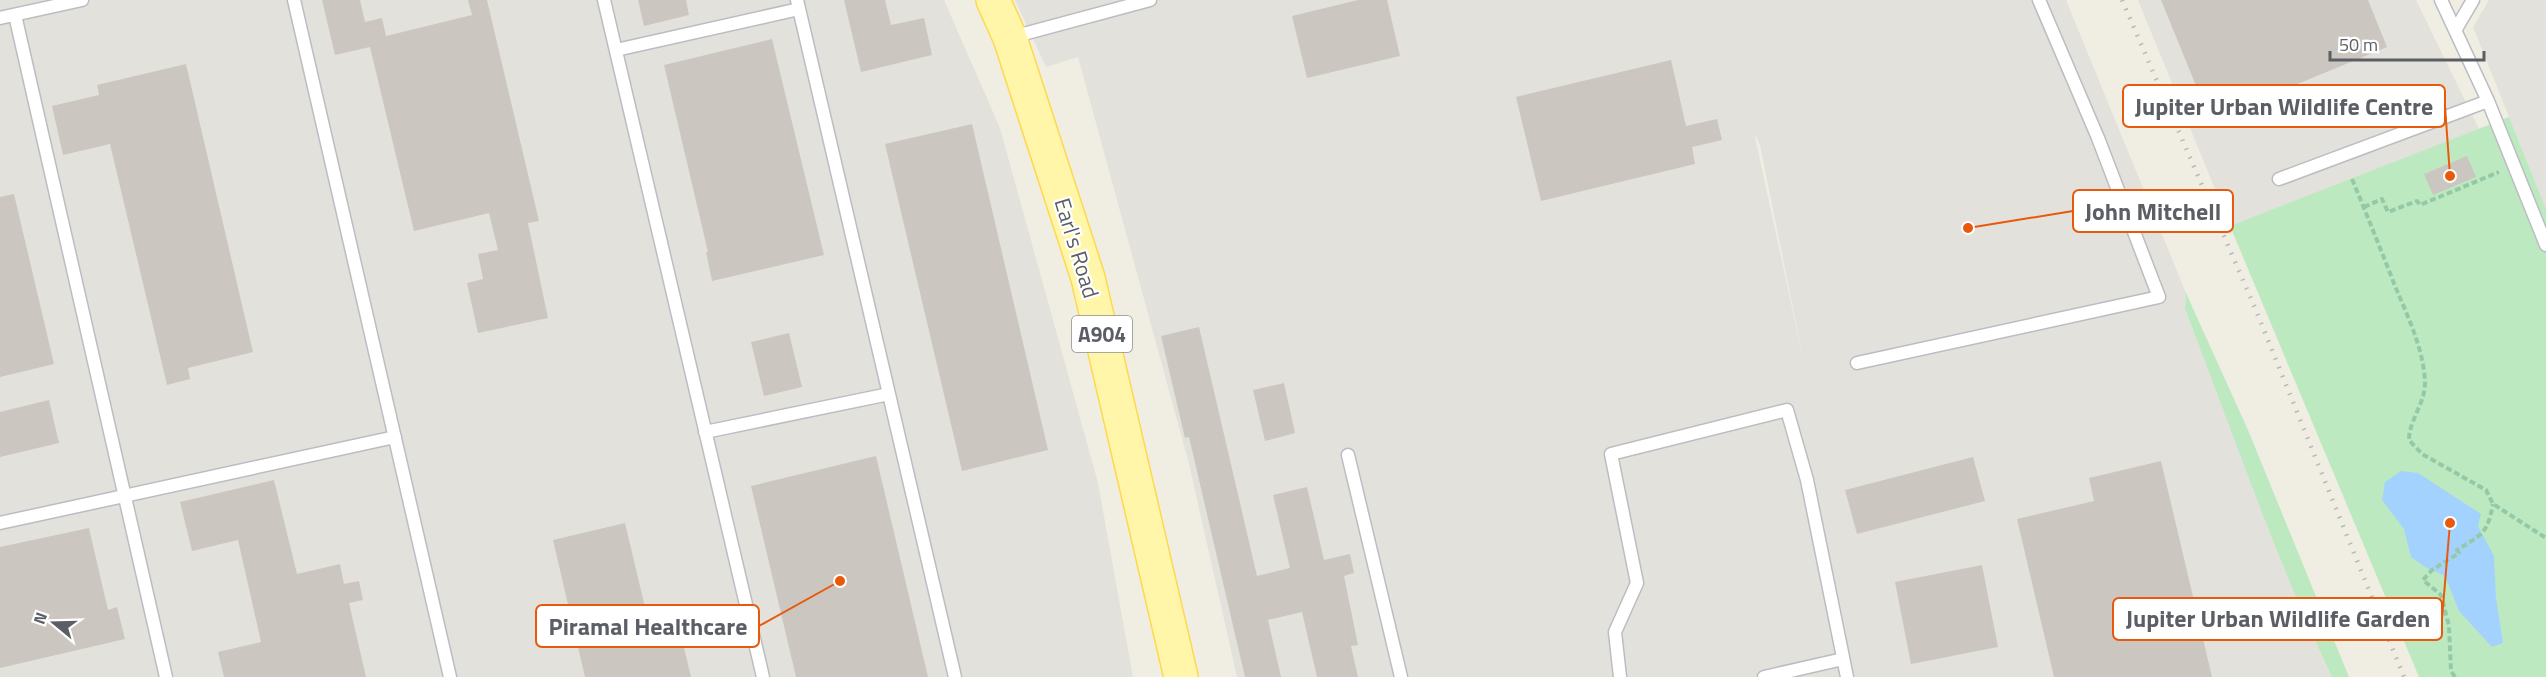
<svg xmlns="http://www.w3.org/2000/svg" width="2546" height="677" viewBox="0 0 2546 677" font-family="'Titillium Web',sans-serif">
<rect width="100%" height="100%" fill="#f0eee3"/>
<path fill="#e3e1db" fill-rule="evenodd" d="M0,0H944L1000,128L1098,483L1133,677H0Z
M1015,0H2066L2186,293L2185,309L2312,635L2332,677H1237L1189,464L1078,57L1046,67ZM1756,136L1760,145L1804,363L1755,137Z
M2138,0H2416L2479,129L2230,226Z
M2489,0H2546V209L2473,27Z"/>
<path fill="#bde9c0" d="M2509,117L2546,209V677H2419L2230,226Z
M2186,293L2248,430L2349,677H2332C2275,558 2233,432 2185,309Z"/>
<path fill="#a4d2ff" d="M2401,471L2418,473L2481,514L2478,526L2494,556L2496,598L2503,643L2492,647L2459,611L2445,576L2425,567L2411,557L2404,529L2382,500L2385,482Z"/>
<path fill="#cbc7c0" d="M322,0H360L365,22L382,18L386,36L472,15L468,0H487L539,221L528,223L548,318L478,333L467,283L483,279L478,254L498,250L489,213L414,231L370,47L335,55Z
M638,0H686L689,15L644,26Z
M844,0H885L891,25L924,18L932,55L861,72Z
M1358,0H1387L1400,56L1307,78L1292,16Z
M2161,0H2368L2387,47L2210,120Z
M772,39L824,255L712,281L706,252H708L664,65Z
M1671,60L1686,126L1717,119L1722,140L1692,147L1695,164L1541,201L1516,97Z
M186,64L253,352L188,368L190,379L167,385L110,144L63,155L52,106L99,95L97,85Z
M972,124L1048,450L962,471L885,144Z
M2467,156L2476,177L2433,195L2424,174Z
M14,194L54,364L0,377V197Z
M1199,327L1257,576L1290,568L1273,495L1307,487L1324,560L1350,554L1354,573L1344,576L1358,645L1351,646L1358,677H1317L1302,612L1268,620L1281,677H1245L1189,437L1185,438L1161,336Z
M789,333L802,387L764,396L751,342Z
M1284,383L1295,433L1265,441L1253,390Z
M49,400L59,443L0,457V412Z
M876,456L928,677H796L751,486Z
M1973,457L1985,501L1857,534L1845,490Z
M2161,461L2212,677H2054L2017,519L2094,501L2089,478Z
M274,480L297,574L340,564L344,584L359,581L363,600L349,603L366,677H224L218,652L261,642L238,540L192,551L180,502Z
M625,523L653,641L681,635L691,677H585L553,540Z
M89,528L108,610L117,607L125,639L0,668V547Z
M1982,565L1998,647L1911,664L1895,582Z"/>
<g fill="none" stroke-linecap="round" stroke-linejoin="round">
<g stroke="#bbbdc3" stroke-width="15">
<path id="lane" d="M294,0L450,677
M604,0L763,677
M797,0L955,677
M2441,0L2488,101L2546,245
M15,15L166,677
M0,18L82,0
M2456,29L2473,0
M1012,37L1150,0
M616,50L799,9
M2279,179L2488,101
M1857,363L2159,297L2098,138L2039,0
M705,432L889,394
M1348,455L1401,677
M0,523L395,437
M1620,677L1615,632L1637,583L1611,454L1787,410L1807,480L1847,677
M1764,677L1843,659"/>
</g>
<g stroke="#ffd84d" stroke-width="36">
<path id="primary" d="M993,0L1010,38L1088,278L1181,677"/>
</g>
<path stroke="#94c9a7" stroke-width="4" stroke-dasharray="6 3" stroke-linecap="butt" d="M2352,179C2367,215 2381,250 2395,286C2408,317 2424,350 2425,383C2425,404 2409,420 2409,440L2422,454L2486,490L2493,504L2546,538
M2364,207L2382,199L2388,212L2417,201L2420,205L2499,172
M2455,677L2451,671L2449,626L2441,595L2423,580L2432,570L2459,553L2457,550C2482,534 2487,535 2493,504"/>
<use href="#lane" stroke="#fff" stroke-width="12"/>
<use href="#primary" stroke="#fff6a9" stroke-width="33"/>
<path stroke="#b7b8b8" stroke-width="4.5" stroke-dasharray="1.5 8" stroke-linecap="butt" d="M2122,0L2255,308L2404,677"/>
</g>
<g text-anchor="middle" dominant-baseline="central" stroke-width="4.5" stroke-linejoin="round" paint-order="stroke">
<rect fill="#fff" stroke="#8c8f93" stroke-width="1.5" x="1072" y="316" width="60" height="36" rx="4.5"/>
<g font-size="21" font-weight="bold" fill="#5b5f65">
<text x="1102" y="334">A904</text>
</g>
<g font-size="22" fill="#5b5f65" stroke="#fff">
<text transform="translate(1077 248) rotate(73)">Earl's Road</text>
</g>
</g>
<path fill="none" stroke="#e8590c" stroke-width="2" d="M2450 176L2445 106M1968 228L2073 211M2450 523L2442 619M840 581L759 626"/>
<g fill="#e8590c" stroke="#fff" stroke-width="2">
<circle cx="2450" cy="176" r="6"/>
<circle cx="1968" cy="228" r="6"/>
<circle cx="2450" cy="523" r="6"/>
<circle cx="840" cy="581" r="6"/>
</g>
<g fill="#fff" stroke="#e8590c" stroke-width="2">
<rect x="2123" y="85" width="322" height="42" rx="6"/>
<rect x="2073" y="190" width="160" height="42" rx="6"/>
<rect x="2113" y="598" width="329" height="42" rx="6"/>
<rect x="536" y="605" width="223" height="42" rx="6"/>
</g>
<g font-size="24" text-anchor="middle" font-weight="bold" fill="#5b5f65">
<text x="2284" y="115">Jupiter Urban Wildlife Centre</text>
<text x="2153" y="220">John Mitchell</text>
<text x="2278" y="627">Jupiter Urban Wildlife Garden</text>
<text x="648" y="635">Piramal Healthcare</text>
</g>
<g transform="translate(54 623) rotate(289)" stroke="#ffffff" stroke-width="4.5" paint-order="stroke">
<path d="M0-4.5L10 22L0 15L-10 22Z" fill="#5b5f65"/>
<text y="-9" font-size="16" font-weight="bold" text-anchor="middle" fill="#5b5f65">N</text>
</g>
<path d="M2330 51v9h154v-9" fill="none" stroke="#5b5f65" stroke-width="3"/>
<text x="2339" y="51" font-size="18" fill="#5b5f65" stroke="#ffffff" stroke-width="4.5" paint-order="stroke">50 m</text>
</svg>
